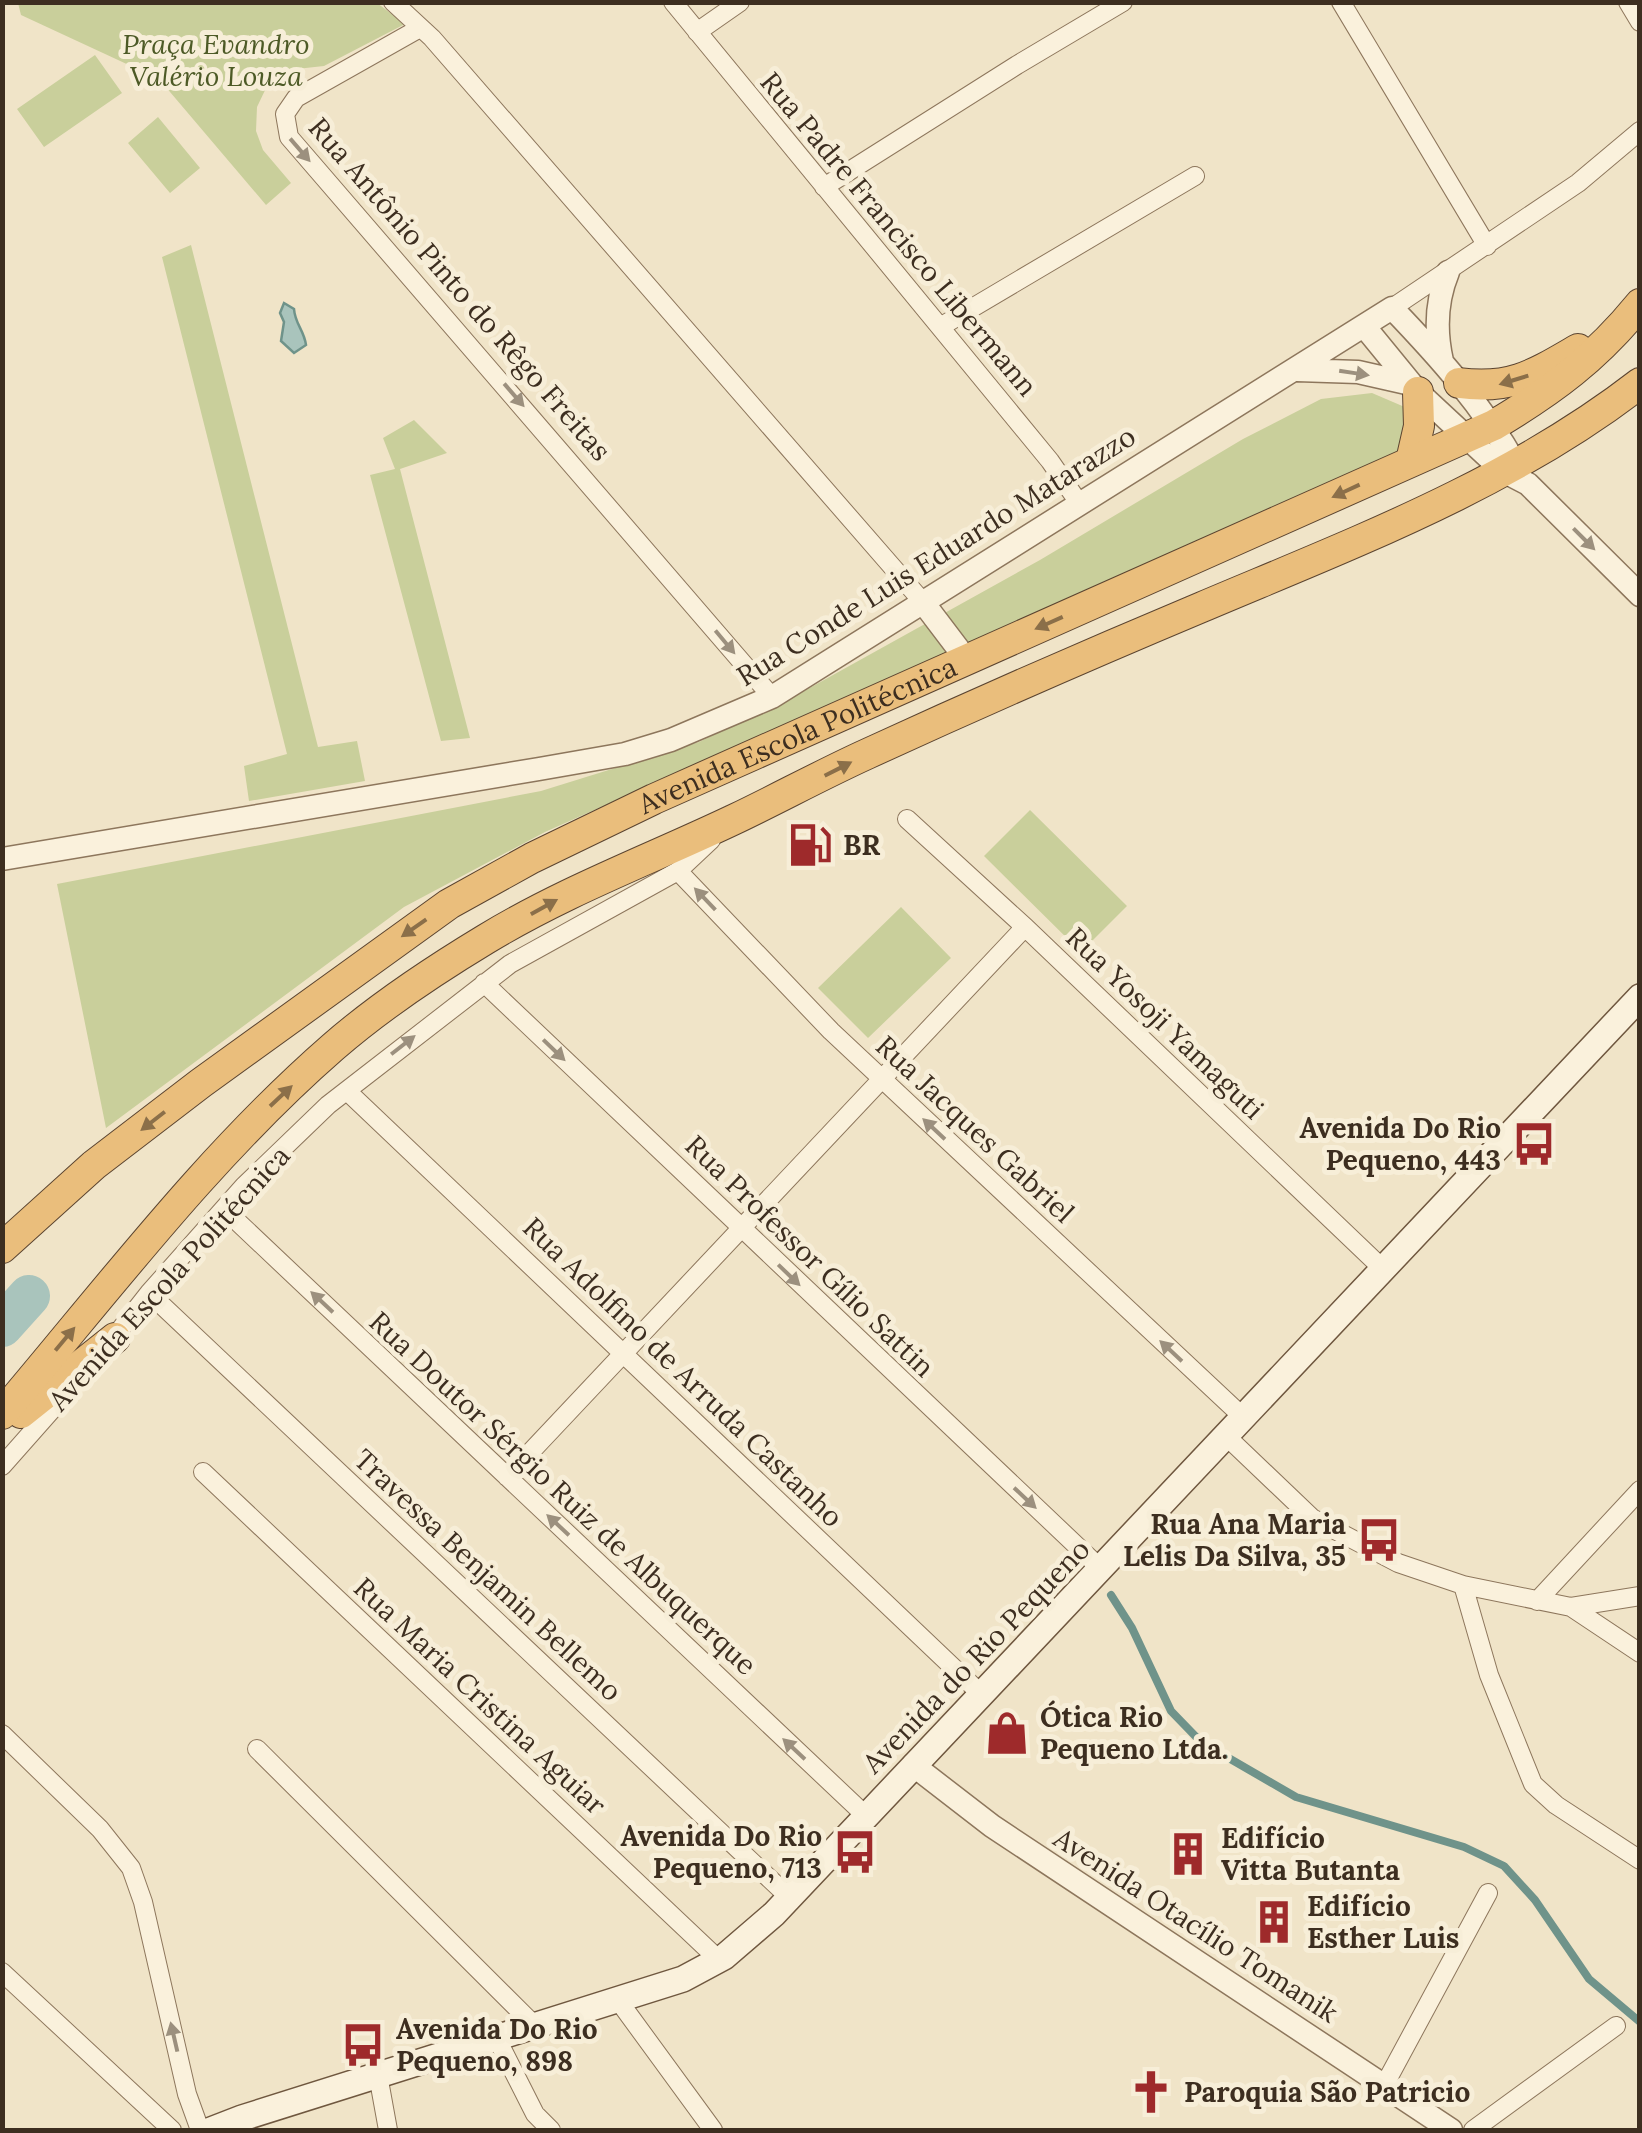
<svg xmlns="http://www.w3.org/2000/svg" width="1642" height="2133" viewBox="0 0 1642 2133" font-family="Lora,serif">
<rect width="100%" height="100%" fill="#f0e4c8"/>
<path fill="#c9cf9b" d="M18,3H377L405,24L324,66L287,70L268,84L257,107L256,131L263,150L291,183L266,205L159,79L21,15Z
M95,55L122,93L44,147L17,109Z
M158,117L200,168L170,193L128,143Z
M191,245L318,747L357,741L365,781L249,801L244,766L287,754L162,257Z
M1372,393L1414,411L1408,447L545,832L404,907L106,1128L57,884L541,791L699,742L797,695L1040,560L1243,439L1321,399Z
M414,420L447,453L400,469L470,738L441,741L370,475L395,469L383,438Z
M1030,810L1127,906L1081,952L984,856Z
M901,907L951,958L868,1038L818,988Z"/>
<path fill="#a9c4bc" stroke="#6f938a" stroke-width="2.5" d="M284,303L294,309C295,324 304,330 306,345L294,353L281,341L284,322L280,313Z"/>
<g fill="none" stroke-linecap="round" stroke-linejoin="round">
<path stroke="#6f938a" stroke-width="8" d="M1111,1595L1132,1628L1171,1711L1201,1742L1296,1797L1464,1847L1504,1866L1535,1900L1589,1979L1640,2022"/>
<path stroke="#a9c4bc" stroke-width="42" d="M2,1326L29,1296"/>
<g stroke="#8d765c" stroke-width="20">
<path id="minor" d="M393,2L432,38L922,601
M673,2L1050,461L1079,503
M1341,2L1487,246
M1628,2L1640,22
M420,28L296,98L285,114L289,137L772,697
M697,32L740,2
M824,187L1017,65L1123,2
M1392,308L1578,183L1640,131
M940,327L1195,176
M907,819L1025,927L1383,1269
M678,871L831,1031L1243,1417
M484,983L1100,1568
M347,1091L980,1693
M224,1209L865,1815
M149,1293L789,1897
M108,1345L149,1293L244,1186L328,1105L510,964L678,871L711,840
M1225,1435L1312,1518L1398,1563L1463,1585L1571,1607L1640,1596
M2,1466L71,1388
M203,1472L719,1960
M507,1477L1025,927
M1463,1585L1489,1675L1533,1784L1556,1805L1640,1860
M1537,1601L1640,1490
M1571,1607L1640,1653
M2,1734L100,1829L131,1868L143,1902L187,2094L200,2130
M257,1749L536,2027
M2,1972L172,2130
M618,2000L713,2130
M497,2039L535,2114L551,2130
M378,2075L388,2130
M1385,2084L1488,1893
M1473,2130L1616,2026"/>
</g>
<g stroke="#8d765c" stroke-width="25">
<path id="tertiary" d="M1364,326L1418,392L1503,471L1528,484L1640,595
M1442,361C1435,330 1436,301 1448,272
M1297,370L1358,372L1411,384
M922,601L966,659
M2,859L539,769L625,754L671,740L772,697L1392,308C1439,357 1483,406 1516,465
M913,1765L992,1826L1451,2130"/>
</g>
<g stroke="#6f573f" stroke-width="28">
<path id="secondary" d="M211,2130L242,2118L683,1979L724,1957L774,1914L1640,997"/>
</g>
<g stroke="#5b4430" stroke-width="32">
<g id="trunk">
<path d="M1459,383C1511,390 1535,374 1578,349"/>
<path d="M1411,461L1419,426L1418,392"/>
<path id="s1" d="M2,1248L94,1165L201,1083L449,904L532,858L654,799L1494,425C1553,390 1596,358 1640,304"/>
<path d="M21,1413L115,1338"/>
<path d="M2,1414C109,1288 208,1156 333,1047C379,1007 433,971 486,939C565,891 651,859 735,819C779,798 823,774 867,754C978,703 1090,654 1202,607C1353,543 1510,484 1640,383"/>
</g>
</g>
<use href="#minor" stroke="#faf1dc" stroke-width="18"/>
<use href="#tertiary" stroke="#faf1dc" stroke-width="22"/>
<use href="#secondary" stroke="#faf1dc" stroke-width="25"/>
<use href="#trunk" stroke="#eabe7c" stroke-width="30"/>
</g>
<defs><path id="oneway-solid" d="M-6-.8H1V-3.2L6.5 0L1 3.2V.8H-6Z" transform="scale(2.5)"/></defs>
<g fill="#9c907e">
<use href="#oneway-solid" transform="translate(300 150) rotate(49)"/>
<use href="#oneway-solid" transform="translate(1354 373) rotate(9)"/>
<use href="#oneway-solid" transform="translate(514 395) rotate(49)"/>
<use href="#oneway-solid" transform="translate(1584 539) rotate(45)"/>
<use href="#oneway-solid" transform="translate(725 642) rotate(50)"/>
<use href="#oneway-solid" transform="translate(705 899) rotate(-134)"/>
<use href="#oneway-solid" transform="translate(403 1045) rotate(-38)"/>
<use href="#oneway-solid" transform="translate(554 1050) rotate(44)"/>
<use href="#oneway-solid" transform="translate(934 1129) rotate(-137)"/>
<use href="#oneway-solid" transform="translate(789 1275) rotate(44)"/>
<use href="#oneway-solid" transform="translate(322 1302) rotate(-137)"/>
<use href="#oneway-solid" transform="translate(1171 1351) rotate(-137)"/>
<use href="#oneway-solid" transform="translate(1025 1498) rotate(43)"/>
<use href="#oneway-solid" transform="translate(558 1525) rotate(-137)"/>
<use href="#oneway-solid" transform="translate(794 1749) rotate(-137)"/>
<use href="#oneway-solid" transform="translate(174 2037) rotate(-103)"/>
</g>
<g fill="#8b6f49">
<use href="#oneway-solid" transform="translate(1514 380) rotate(163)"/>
<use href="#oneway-solid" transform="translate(1346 491) rotate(155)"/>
<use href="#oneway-solid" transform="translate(1049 623) rotate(156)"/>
<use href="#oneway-solid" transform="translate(838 769) rotate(-27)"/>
<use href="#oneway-solid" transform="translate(544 907) rotate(-29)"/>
<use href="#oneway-solid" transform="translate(414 928) rotate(145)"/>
<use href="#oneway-solid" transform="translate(281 1096) rotate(-43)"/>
<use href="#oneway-solid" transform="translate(153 1121) rotate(142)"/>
<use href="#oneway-solid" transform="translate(65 1339) rotate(-50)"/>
</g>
<defs>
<g id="fuel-bare" transform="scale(3.45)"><path d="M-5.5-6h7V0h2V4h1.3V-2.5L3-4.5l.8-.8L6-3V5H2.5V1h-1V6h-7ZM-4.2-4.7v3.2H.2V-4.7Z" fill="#9e2a2b" stroke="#f7eed8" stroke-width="2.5" paint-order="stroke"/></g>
<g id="bus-bare" transform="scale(3.45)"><path d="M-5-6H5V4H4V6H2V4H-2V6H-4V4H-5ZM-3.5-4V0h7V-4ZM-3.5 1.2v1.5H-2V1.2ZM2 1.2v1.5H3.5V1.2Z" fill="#9e2a2b" stroke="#f7eed8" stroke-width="2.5" paint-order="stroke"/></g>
<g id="shop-bare" transform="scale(3.45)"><path d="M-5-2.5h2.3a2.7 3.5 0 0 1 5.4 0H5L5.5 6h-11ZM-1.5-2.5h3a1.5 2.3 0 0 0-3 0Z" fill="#9e2a2b" stroke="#f7eed8" stroke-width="2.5" paint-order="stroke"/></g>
<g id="building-bare" transform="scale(3.45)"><path d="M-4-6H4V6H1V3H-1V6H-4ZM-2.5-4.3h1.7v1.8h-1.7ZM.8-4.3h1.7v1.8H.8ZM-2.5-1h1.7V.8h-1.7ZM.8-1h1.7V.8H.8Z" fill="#9e2a2b" stroke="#f7eed8" stroke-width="2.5" paint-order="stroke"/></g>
<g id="church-bare" transform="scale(3.45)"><path d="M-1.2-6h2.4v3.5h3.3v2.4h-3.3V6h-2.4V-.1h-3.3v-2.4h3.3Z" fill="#9e2a2b" stroke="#f7eed8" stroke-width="2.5" paint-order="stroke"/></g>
</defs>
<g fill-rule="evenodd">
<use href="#fuel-bare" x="810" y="845"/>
<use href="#bus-bare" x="1534" y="1144"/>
<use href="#bus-bare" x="1379" y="1540"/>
<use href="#shop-bare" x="1007" y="1733"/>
<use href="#bus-bare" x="855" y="1852"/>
<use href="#building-bare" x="1188" y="1854"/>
<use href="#building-bare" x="1274" y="1922"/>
<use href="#bus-bare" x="363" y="2045"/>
<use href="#church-bare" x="1151" y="2092"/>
</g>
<g text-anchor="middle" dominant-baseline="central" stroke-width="10" stroke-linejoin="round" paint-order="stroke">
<g font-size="28" font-style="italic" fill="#4d5a26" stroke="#f7eed8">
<text x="216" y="44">Praça Evandro<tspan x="216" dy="32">Valério Louza</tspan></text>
</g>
<g font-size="28" fill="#3d2e20" stroke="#f7eed8">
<text transform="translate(899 234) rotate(50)">Rua Padre Francisco Libermann</text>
<text transform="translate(460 289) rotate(49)">Rua Antônio Pinto do Rêgo Freitas</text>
<text transform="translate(936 556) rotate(-32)">Rua Conde Luis Eduardo Matarazzo</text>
<text stroke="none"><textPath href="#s1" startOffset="952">Avenida Escola Politécnica</textPath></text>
<text transform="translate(1165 1023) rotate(44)">Rua Yosoji Yamaguti</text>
<text transform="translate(975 1129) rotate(43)">Rua Jacques Gabriel</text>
<text transform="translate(810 1256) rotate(44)">Rua Professor Gílio Sattin</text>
<text transform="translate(169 1278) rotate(-48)">Avenida Escola Politécnica</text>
<text transform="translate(683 1372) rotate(44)">Rua Adolfino de Arruda Castanho</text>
<text transform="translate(563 1493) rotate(43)">Rua Doutor Sérgio Ruiz de Albuquerque</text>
<text transform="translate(488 1575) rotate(43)">Travessa Benjamin Bellemo</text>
<text transform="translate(976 1656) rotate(-46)">Avenida do Rio Pequeno</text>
<text transform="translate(480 1696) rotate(43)">Rua Maria Cristina Aguiar</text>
<text transform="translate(1196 1925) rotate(33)">Avenida Otacílio Tomanik</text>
</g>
<g font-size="28" font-weight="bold" fill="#3d2e20" stroke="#f7eed8" text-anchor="start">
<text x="843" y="845">BR</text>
<text x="1501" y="1128" text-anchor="end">Avenida Do Rio<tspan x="1501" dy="32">Pequeno, 443</tspan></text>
<text x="1346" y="1524" text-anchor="end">Rua Ana Maria<tspan x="1346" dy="32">Lelis Da Silva, 35</tspan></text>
<text x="1040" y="1717">Ótica Rio<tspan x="1040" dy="32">Pequeno Ltda.</tspan></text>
<text x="822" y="1836" text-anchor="end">Avenida Do Rio<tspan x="822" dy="32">Pequeno, 713</tspan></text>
<text x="1221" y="1838">Edifício<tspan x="1221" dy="32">Vitta Butanta</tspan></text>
<text x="1307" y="1906">Edifício<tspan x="1307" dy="32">Esther Luis</tspan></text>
<text x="396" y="2029">Avenida Do Rio<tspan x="396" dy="32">Pequeno, 898</tspan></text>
<text x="1184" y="2092">Paroquia São Patricio</text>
</g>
</g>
<rect width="1642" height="2133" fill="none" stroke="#3d2e20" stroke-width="10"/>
</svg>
